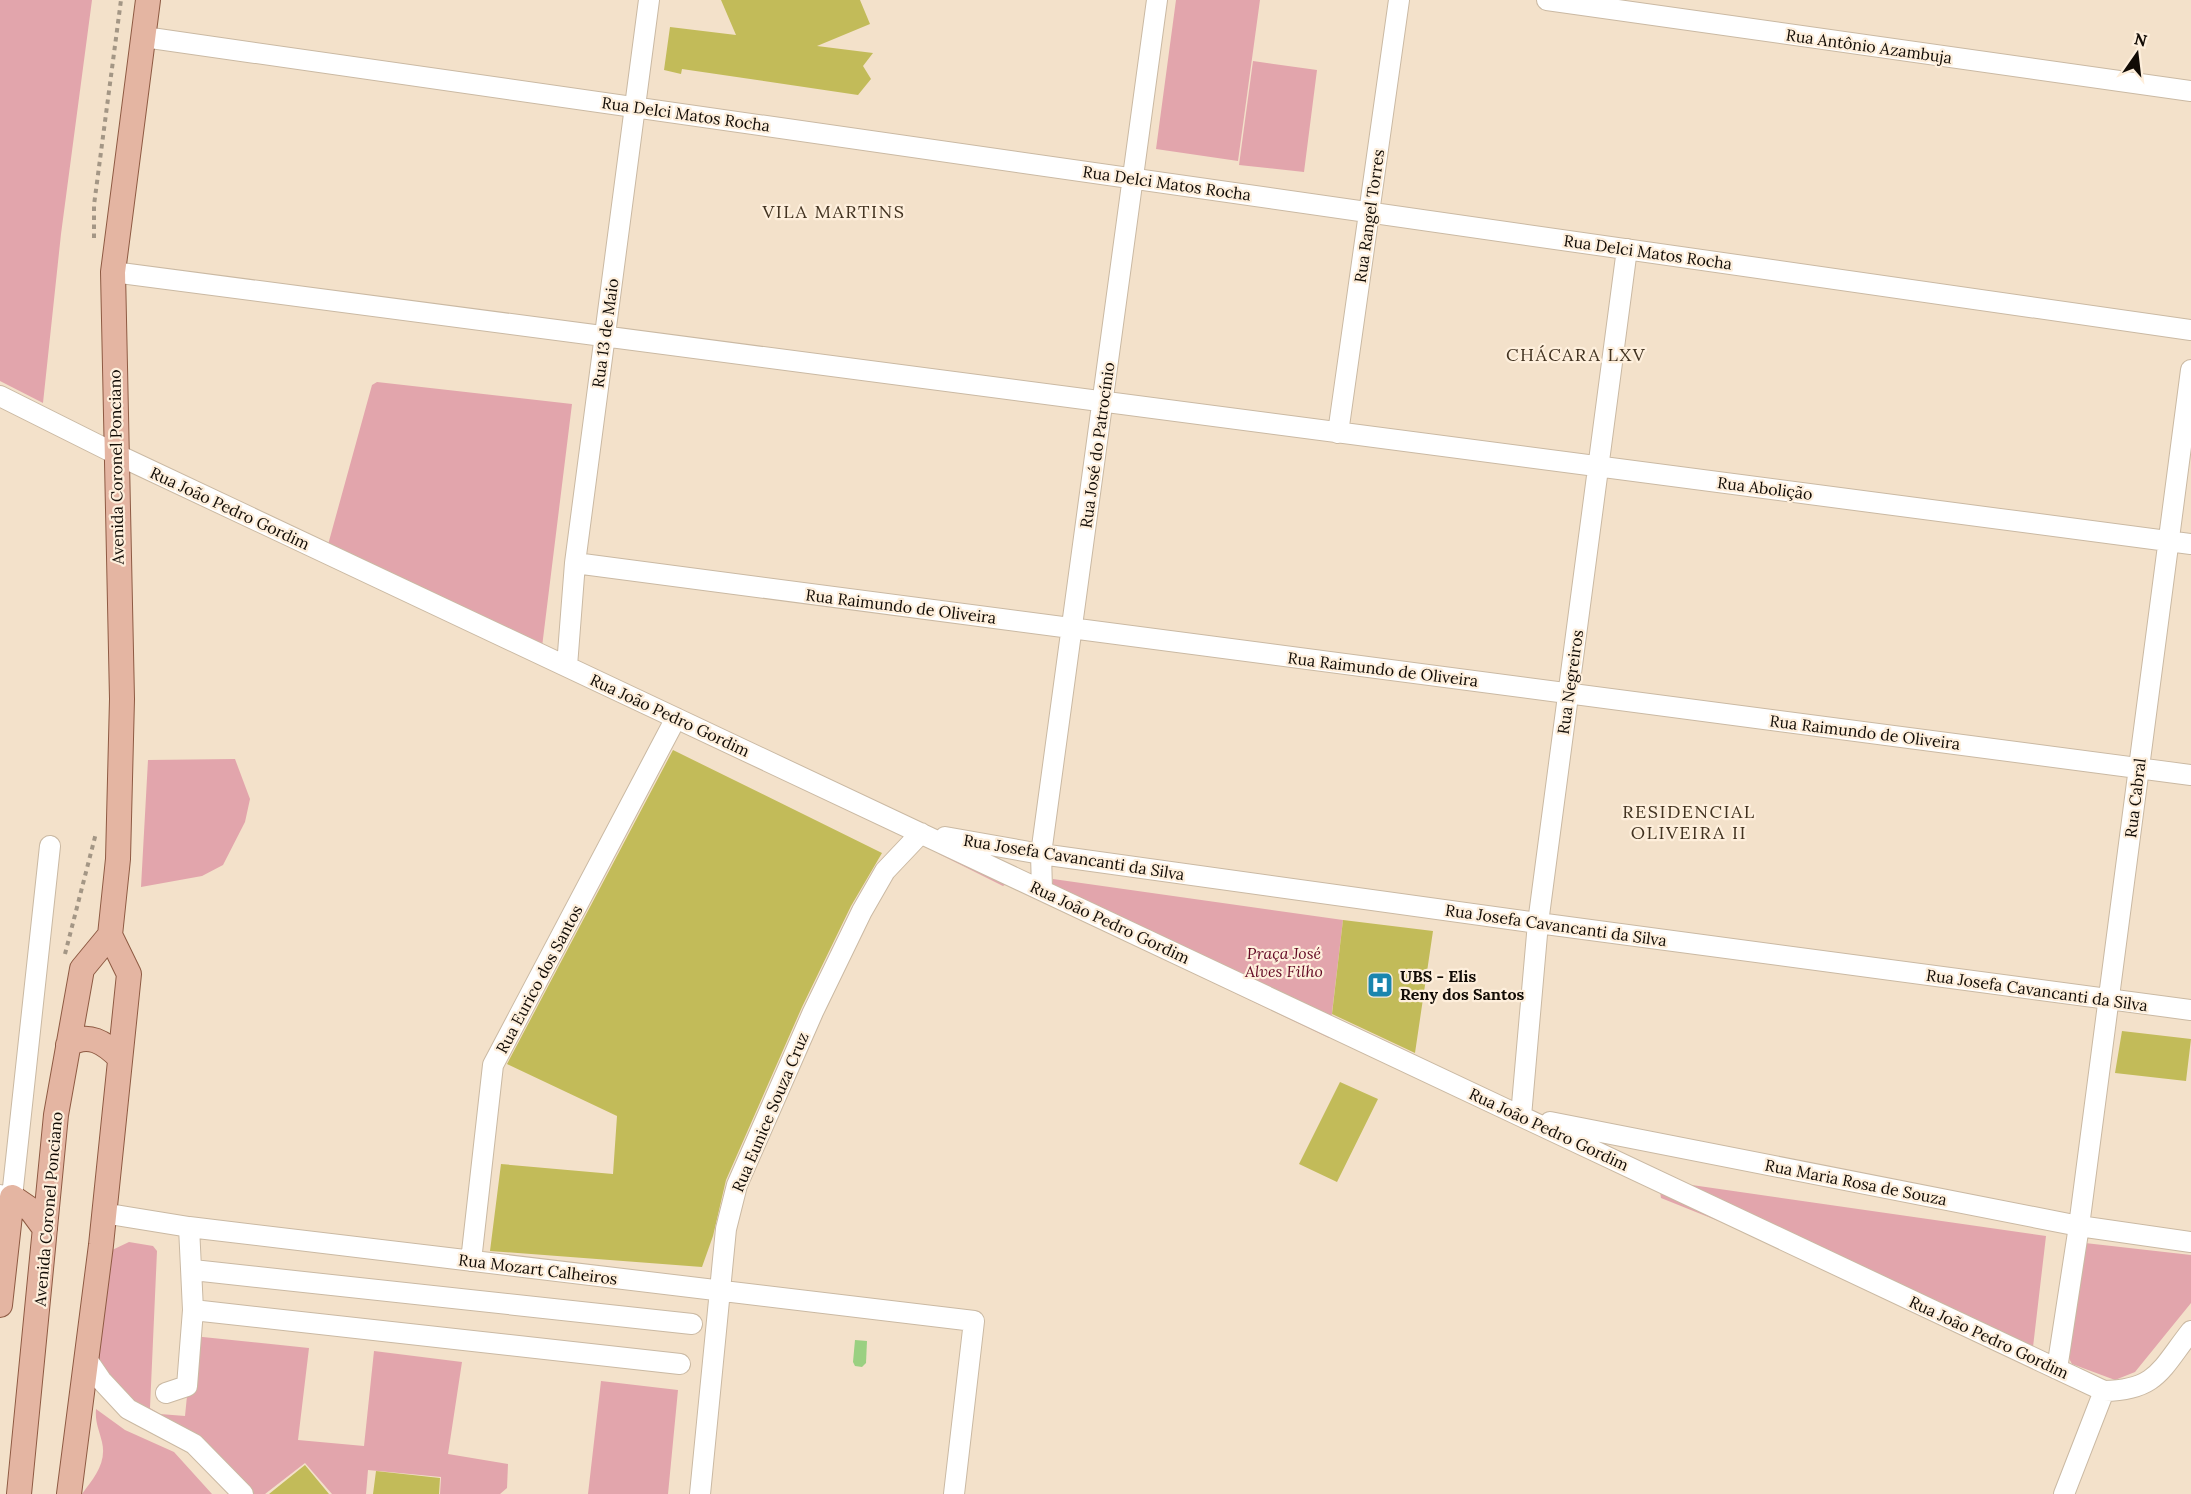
<svg xmlns="http://www.w3.org/2000/svg" width="2191" height="1494" viewBox="0 0 2191 1494" font-family="Lora,serif">
<rect width="100%" height="100%" fill="#f3e1ca"/>
<path fill="#e2a5ac" d="M0,0H92L61,234L43,403L0,381Z
M1176,0H1260L1238,161L1156,149Z
M1253,61L1317,70L1304,172L1239,165Z
M377,382L572,404L542,647L326,552L372,385Z
M235,759L250,799L245,822L223,865L202,876L141,887L148,760Z
M939,854L965,856L1012,880L1003,886Z
M1053,879L1343,920L1329,1038L1048,904Z
M1671,1182L2046,1236L2033,1347L1661,1198L1659,1185Z
M129,1242L153,1246L157,1251L150,1408L160,1414L185,1416L193,1336L309,1348L298,1440L364,1446L374,1351L462,1362L448,1454L508,1464L507,1488L500,1494H440L441,1477L368,1470L366,1494H332L305,1463L265,1494H242L189,1446L107,1399L94,1347L108,1252Z
M2085,1243L2191,1255V1303L2135,1372L2115,1380L2072,1364L2064,1349Z
M601,1381L678,1390L668,1494H588Z
M96,1409L125,1430L174,1452L212,1494H82C94,1478 107,1463 102,1442C99,1429 95,1423 96,1409Z"/>
<path fill="#9ad081" d="M855,1340L867,1341L866,1363L862,1367L855,1366L853,1362Z"/>
<path fill="#c2bb59" d="M721,0H860L870,24L817,46L873,53L863,66L871,79L858,95L682,69L681,74L664,70L670,27L736,35Z
M673,750L882,853L851,906L802,1007L726,1180L713,1236L702,1267L490,1251L501,1164L613,1174L617,1116L507,1064Z
M1343,920L1433,931L1415,1053L1332,1014Z
M2122,1031L2191,1039L2186,1081L2115,1073Z
M1340,1082L1378,1099L1337,1182L1299,1164Z
M305,1465L329,1494H269Z
M376,1471L440,1478L439,1494H373Z"/>
<g fill="none" stroke-linecap="round" stroke-linejoin="round">
<g stroke="#cab9a3" stroke-width="22">
<path id="minor" d="M1547,0L2191,91
M144,37L2191,330
M113,272L2191,544
M0,396L122,457L2104,1391C2157,1390 2161,1369 2191,1331
M1338,433L1399,0
M575,563L2191,775
M567,666L575,563L649,0
M945,837L1041,854L1538,923L2191,1010
M1042,890L1041,854L1157,0
M1521,1116L1538,923L1627,249
M1550,1122L2079,1226L2191,1242
M0,1195L12,1197L50,846
M103,1213L189,1227L974,1321L954,1494
M471,1261L493,1065L676,718
M193,1270L692,1324
M193,1310L680,1364
M86,1358L101,1380L128,1409L194,1444L243,1494
M2057,1369L2079,1226L2191,370
M166,1393L187,1386L193,1310L189,1227
M700,1494L726,1229L737,1185L813,1012L862,911L885,871L921,833
M2064,1494L2104,1391"/>
</g>
<g stroke="#8e5a43" stroke-width="26">
<path id="major" d="M68,1045C88,1031 105,1043 120,1058
M0,1305L12,1197L31,1210L45,1229
M19,1494L56,1115L82,969L110,935
M69,1494L101,1245L129,974L110,935L118,859L122,699L113,272L148,0"/>
</g>
<path stroke="#a39685" stroke-width="4" stroke-dasharray="4.5 4.5" stroke-linecap="butt" d="M94,238V205L121,0
M65,954L96,833"/>
<use href="#minor" stroke="#fff" stroke-width="20"/>
<use href="#major" stroke="#e4b5a2" stroke-width="24"/>
</g>
<defs>
<g id="hospital-square" transform="scale(1.35)"><rect x="-9" y="-9" width="18" height="18" rx="4" fill="#1a86ae" stroke="#feefdc"/><path d="M-5-5h3v3.5h4V-5h3V5h-3V1.5h-4V5h-3Z" fill="#fff"/></g>
</defs>
<g fill-rule="evenodd">
<use href="#hospital-square" x="1380" y="985"/>
</g>
<g text-anchor="middle" dominant-baseline="central" stroke-width="4.5" stroke-linejoin="round" paint-order="stroke">
<g font-size="16" fill="#110b05" stroke="#feefdc">
<text transform="translate(1869 46) rotate(8)">Rua Antônio Azambuja</text>
<text transform="translate(686 114) rotate(8)">Rua Delci Matos Rocha</text>
<text transform="translate(1167 183) rotate(8)">Rua Delci Matos Rocha</text>
<text transform="translate(1369 216) rotate(-82)">Rua Rangel Torres</text>
<text transform="translate(1648 252) rotate(8)">Rua Delci Matos Rocha</text>
<text transform="translate(605 333) rotate(-82)">Rua 13 de Maio</text>
<text transform="translate(1097 445) rotate(-82)">Rua José do Patrocínio</text>
<text transform="translate(116 467) rotate(-91)">Avenida Coronel Ponciano</text>
<text transform="translate(1765 488) rotate(7)">Rua Abolição</text>
<text transform="translate(230 508) rotate(25)">Rua João Pedro Gordim</text>
<text transform="translate(901 606) rotate(7)">Rua Raimundo de Oliveira</text>
<text transform="translate(1383 669) rotate(7)">Rua Raimundo de Oliveira</text>
<text transform="translate(1570 682) rotate(-82)">Rua Negreiros</text>
<text transform="translate(670 715) rotate(25)">Rua João Pedro Gordim</text>
<text transform="translate(1865 732) rotate(7)">Rua Raimundo de Oliveira</text>
<text transform="translate(2135 798) rotate(-83)">Rua Cabral</text>
<text transform="translate(1074 857) rotate(9)">Rua Josefa Cavancanti da Silva</text>
<text transform="translate(1110 922) rotate(25)">Rua João Pedro Gordim</text>
<text transform="translate(1556 925) rotate(8)">Rua Josefa Cavancanti da Silva</text>
<text transform="translate(539 979) rotate(-62)">Rua Eurico dos Santos</text>
<text transform="translate(2037 990) rotate(8)">Rua Josefa Cavancanti da Silva</text>
<text transform="translate(770 1112) rotate(-67)">Rua Eunice Souza Cruz</text>
<text transform="translate(1549 1129) rotate(25)">Rua João Pedro Gordim</text>
<text transform="translate(1856 1182) rotate(11)">Rua Maria Rosa de Souza</text>
<text transform="translate(48 1209) rotate(-85)">Avenida Coronel Ponciano</text>
<text transform="translate(538 1269) rotate(7)">Rua Mozart Calheiros</text>
<text transform="translate(1989 1337) rotate(25)">Rua João Pedro Gordim</text>
</g>
<g font-size="16" font-style="italic" fill="#620823" stroke="#feefdc">
<text x="1284" y="953">Praça José<tspan x="1284" dy="18">Alves Filho</tspan></text>
</g>
<g font-size="16" font-weight="bold" fill="#110b05" stroke="#feefdc" text-anchor="start">
<text x="1400" y="976">UBS - Elis<tspan x="1400" dy="18">Reny dos Santos</tspan></text>
</g>
<g font-size="18" letter-spacing="1.5" fill="#413220" stroke="#feefdc">
<text x="834" y="211">VILA MARTINS</text>
<text x="1576" y="354">CHÁCARA LXV</text>
<text x="1689" y="811">RESIDENCIAL<tspan x="1689" dy="21">OLIVEIRA II</tspan></text>
</g>
</g>
<g transform="translate(2137 54) rotate(14)" stroke="#feefdc" stroke-width="4.5" paint-order="stroke">
<path d="M0-4.5L10 22L0 15L-10 22Z" fill="#110b05"/>
<text y="-9" font-size="16" font-weight="bold" text-anchor="middle" fill="#110b05">N</text>
</g>
</svg>
